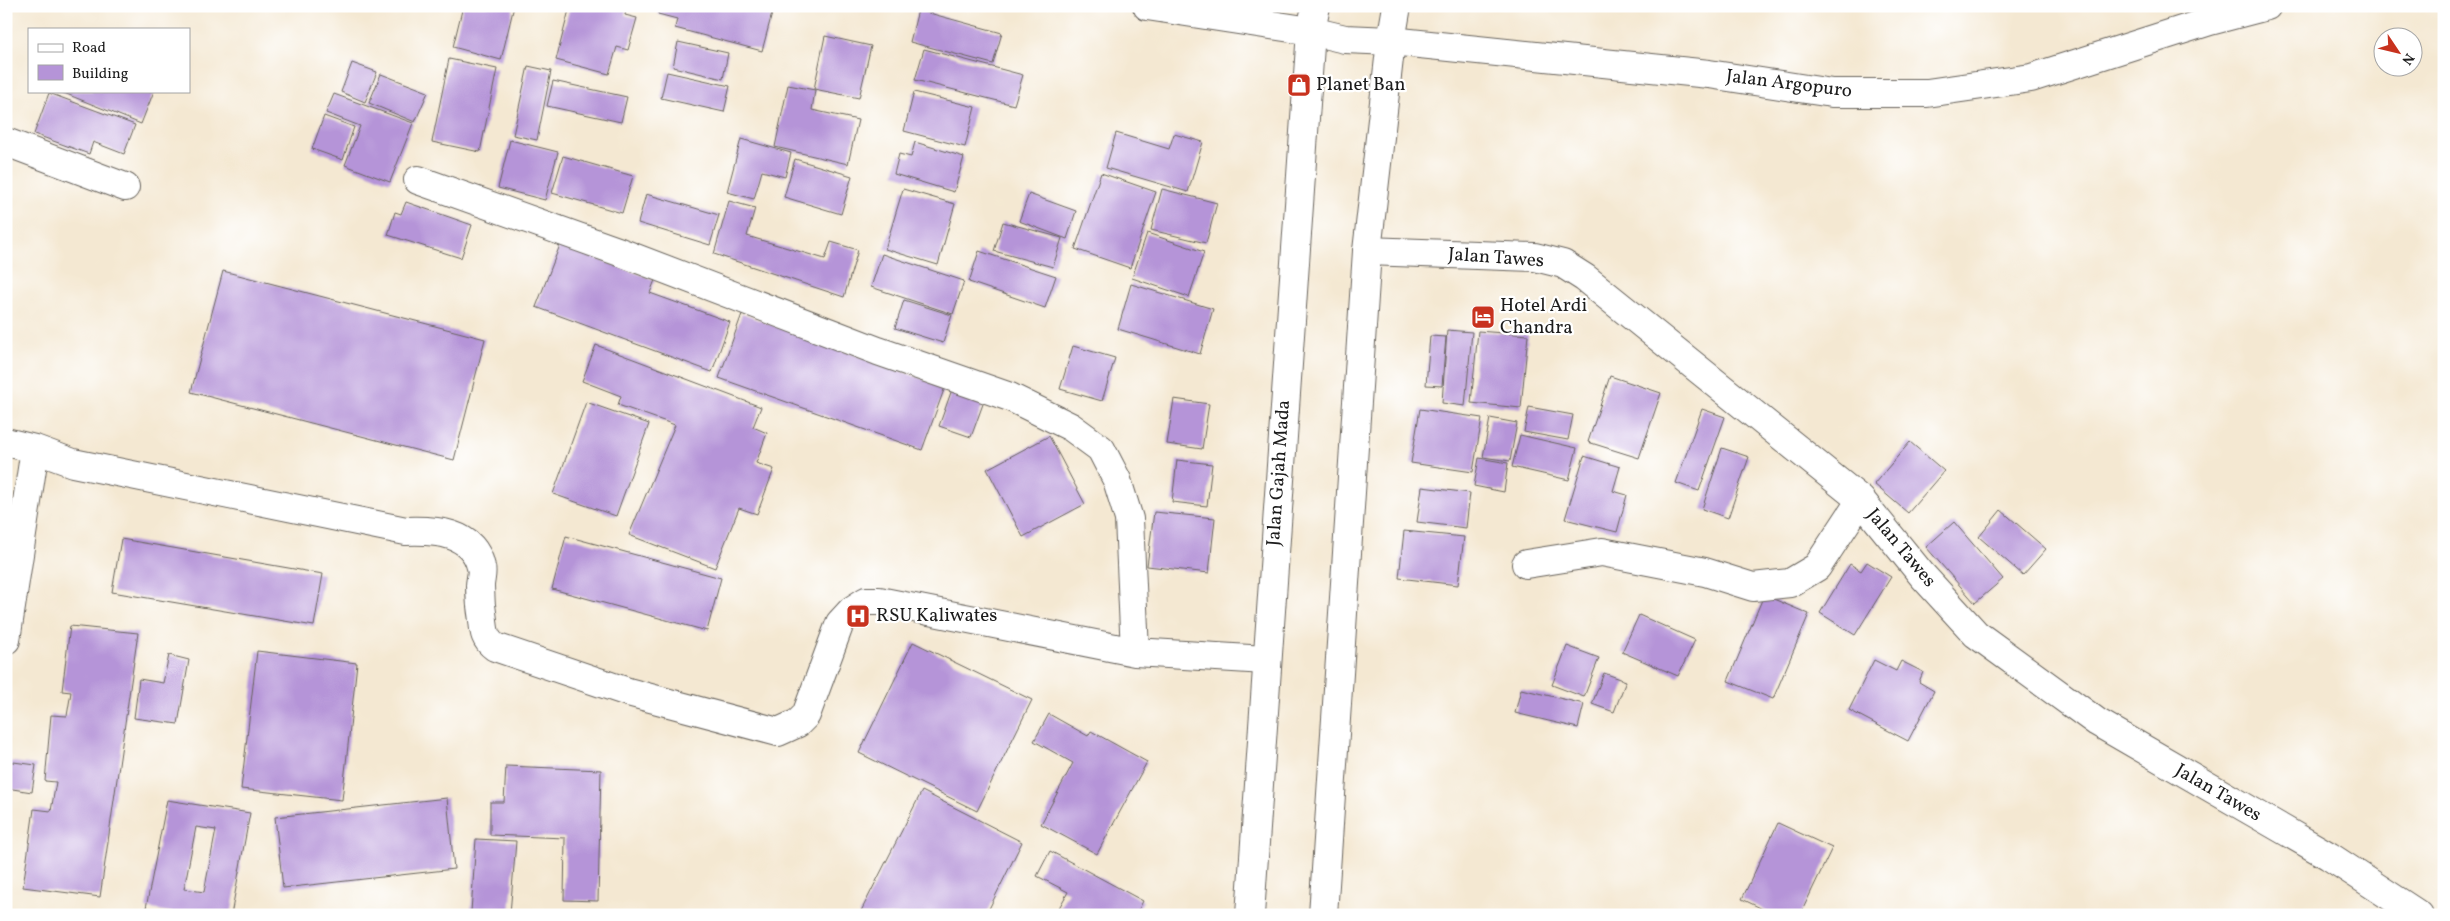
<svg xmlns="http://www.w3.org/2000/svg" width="2450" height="921" viewBox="0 0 2450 921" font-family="Vollkorn,serif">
<rect width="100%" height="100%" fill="#fff"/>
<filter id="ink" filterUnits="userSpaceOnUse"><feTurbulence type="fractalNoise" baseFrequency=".02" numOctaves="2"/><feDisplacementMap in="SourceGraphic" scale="10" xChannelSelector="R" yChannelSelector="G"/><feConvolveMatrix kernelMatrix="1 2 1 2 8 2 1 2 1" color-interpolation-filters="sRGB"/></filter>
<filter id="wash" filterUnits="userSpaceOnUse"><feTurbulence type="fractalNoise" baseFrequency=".0096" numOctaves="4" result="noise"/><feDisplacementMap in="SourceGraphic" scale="20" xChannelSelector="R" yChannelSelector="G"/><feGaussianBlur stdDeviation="1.12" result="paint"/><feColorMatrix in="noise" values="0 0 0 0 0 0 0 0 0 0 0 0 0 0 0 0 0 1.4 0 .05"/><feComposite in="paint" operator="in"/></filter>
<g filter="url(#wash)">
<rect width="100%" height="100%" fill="#f4e8d2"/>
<g id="blocks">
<path fill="#b594d8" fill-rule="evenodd" d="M463,6H514L501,60L453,47Z
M570,6H627L625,15L637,18L628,50L617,47L609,74L556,60Z
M660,6H774L762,51L675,28L677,19L658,14Z
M918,10L1002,33L993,64L910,42Z
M825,36L871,46L859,98L814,89Z
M678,42L728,53L723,79L673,67Z
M924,49L1023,75L1014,105L915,80Z
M449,59L497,69L480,152L432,142Z
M352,63L377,72L365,102L341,92Z
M528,66L551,71L537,140L513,135Z
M667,72L730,86L724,112L661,98Z
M381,74L428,92L415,122L369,103Z
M553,81L627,97L621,122L547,106Z
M788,85L815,90L812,110L858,120L848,164L775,147Z
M59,91H154L141,124Z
M914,92L975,107L965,147L904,131Z
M49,93L135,125L124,154L93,142L89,154L34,134Z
M334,94L413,123L390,182L345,165L360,126L326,113Z
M324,116L354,127L343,160L312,149Z
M1116,133L1169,149L1174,134L1203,142L1188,192L1106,168Z
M741,139L791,153L785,177L762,171L754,199L727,192Z
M510,140L558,152L545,200L498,188Z
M915,142L964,157L954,192L894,174L899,154L911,157Z
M563,156L633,176L622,213L552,193Z
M795,159L852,176L841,214L784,197Z
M1101,173L1156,192L1130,268L1075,249Z
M903,189L955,204L938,265L885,249Z
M1162,189L1217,203L1206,243L1151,230Z
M646,194L719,215L710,245L638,223Z
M1029,194L1076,211L1067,239L1019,221Z
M729,201L755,208L747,236L825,259L831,242L858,250L844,297L714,254Z
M406,202L472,225L461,258L388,235L395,212L401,214Z
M1003,222L1062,238L1053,267L994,251Z
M1147,233L1204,252L1189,297L1132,278Z
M560,245L655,280L650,293L730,322L712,372L536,307Z
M979,251L1056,276L1045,308L969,282Z
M882,254L964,281L953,314L871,287Z
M223,271L485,339L454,460L191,392Z
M1131,284L1213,309L1200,354L1118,329Z
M904,300L952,315L943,343L895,328Z
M742,314L945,387L922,450L719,378Z
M1447,330L1472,332L1465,406L1442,403Z
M1478,331L1528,335L1521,408L1471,403Z
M1430,336L1446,337L1442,386L1426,385Z
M596,345L761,407L753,427L767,433L756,463L774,469L757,514L739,508L715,568L629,535L675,425L618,405L621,396L582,381Z
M1073,346L1115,358L1102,401L1060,389Z
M1610,376L1661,393L1639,458L1588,442Z
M955,381L987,393L971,437L939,426Z
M1174,399L1209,404L1202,449L1167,444Z
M586,402L649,424L616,516L553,494Z
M1529,407L1573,415L1568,440L1524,432Z
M1420,409L1482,418L1473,472L1411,463Z
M1702,409L1725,417L1699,491L1676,483Z
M1490,418L1517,423L1510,461L1483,457Z
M1520,435L1577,448L1569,480L1512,467Z
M1049,436L1085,504L1023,537L987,469Z
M1910,442L1944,471L1908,513L1874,484Z
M1722,448L1749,457L1728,518L1702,509Z
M1584,456L1620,467L1613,491L1627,495L1617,532L1565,519Z
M1479,458L1508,463L1504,492L1474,486Z
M1177,460L1212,464L1207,506L1172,502Z
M1422,487L1470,493L1466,528L1417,522Z
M2001,510L2046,549L2023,575L1979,537Z
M1154,512L1215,518L1209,573L1147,566Z
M1954,522L2003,579L1975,603L1926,547Z
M1404,531L1464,537L1458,585L1399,578Z
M566,536L721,578L707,631L552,589Z
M121,539L323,574L314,626L112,592Z
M1867,562L1891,577L1855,635L1820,613L1850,564L1861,571Z
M1764,595L1809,614L1773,699L1728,681Z
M1639,615L1695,640L1678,676L1622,652Z
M70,626L138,633L100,897L23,887L34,809L51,811L56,782L45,781L51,715L67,716L71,692L62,691Z
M913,642L1032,700L977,811L859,753Z
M1567,646L1599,658L1584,697L1552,685Z
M257,651L357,663L342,800L241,789Z
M169,655L189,660L178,724L134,718L139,679L163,683Z
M1874,660L1896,671L1901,661L1923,672L1919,682L1934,691L1908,741L1849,710Z
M1604,673L1626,681L1614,712L1592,704Z
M1521,689L1584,704L1578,728L1515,713Z
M1049,714L1088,736L1091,731L1147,762L1097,854L1041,824L1073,763L1034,741Z
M6,761L36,765L32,792L6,788Z
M506,766L601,770L598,901L564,900L565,838L490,835V802H504Z
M922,791L1022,842L986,915H859Z
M447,798L454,869L283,888L275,817Z
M167,800L250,813L231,915H186L146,908ZM196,827L216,830L204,892L184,889Z
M1778,823L1832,848L1800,915H1775L1742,899Z
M476,839L516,841L510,914L471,912Z
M1050,851L1143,901L1136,915H1055L1068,892L1037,876Z"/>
</g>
</g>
<g filter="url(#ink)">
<use href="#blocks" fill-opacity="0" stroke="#68635c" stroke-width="1"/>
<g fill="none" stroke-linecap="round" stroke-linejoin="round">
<g stroke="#68635c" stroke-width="30">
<path id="minor" d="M1391,41L1709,74L1832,93H1927L2031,78L2210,21L2267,6
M6,142L125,187
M418,180L620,252L878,351L1010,397L1071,427L1101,449L1117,480L1129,519L1135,652
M1367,251L1535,257L1563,264L1585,278L1861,500L1922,575L1976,634L2097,722L2329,856L2419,915
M6,442L35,449L73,463L406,531C435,530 473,531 481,567C483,573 480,580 480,586C480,598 481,609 483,620C484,632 485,640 495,647L628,692L778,732L798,723L806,715L840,623L852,610L866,601H879L1135,652L1266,660
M1526,564L1602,552L1705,572L1753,587L1790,583L1817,567L1861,500
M6,640L35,449"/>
</g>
<g stroke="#68635c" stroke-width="30">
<path id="tertiary" d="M1147,6L1311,31L1345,39L1391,41"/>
</g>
<g stroke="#68635c" stroke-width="30">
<path id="trunk" d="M1250,915L1311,31L1316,6
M1323,915L1367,251L1391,41L1397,6"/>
</g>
<use href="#minor" stroke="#fff" stroke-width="28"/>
<use href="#tertiary" stroke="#fff" stroke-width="28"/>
<use href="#trunk" stroke="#fff" stroke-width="28"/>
</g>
</g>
<defs>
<g id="shop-square" transform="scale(1.25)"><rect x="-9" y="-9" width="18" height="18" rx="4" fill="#c8321e" stroke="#fff"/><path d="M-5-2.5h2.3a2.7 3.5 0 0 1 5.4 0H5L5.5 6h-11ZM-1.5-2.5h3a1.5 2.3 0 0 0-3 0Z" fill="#fff"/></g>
<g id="hotel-square" transform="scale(1.25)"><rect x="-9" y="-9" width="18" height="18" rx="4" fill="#c8321e" stroke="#fff"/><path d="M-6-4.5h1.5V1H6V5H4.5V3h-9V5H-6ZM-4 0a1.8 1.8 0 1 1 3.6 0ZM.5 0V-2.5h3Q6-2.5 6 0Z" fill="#fff"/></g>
<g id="hospital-square" transform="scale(1.25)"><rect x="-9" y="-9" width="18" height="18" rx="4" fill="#c8321e" stroke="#fff"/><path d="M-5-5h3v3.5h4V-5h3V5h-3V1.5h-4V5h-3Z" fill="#fff"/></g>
</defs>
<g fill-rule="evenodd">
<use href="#shop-square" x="1299" y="85"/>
<use href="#hotel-square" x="1483" y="317"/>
<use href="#hospital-square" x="858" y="616"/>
</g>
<g text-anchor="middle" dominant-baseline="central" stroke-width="4.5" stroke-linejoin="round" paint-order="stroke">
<g font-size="19" fill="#1c1c1c" stroke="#fff">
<text transform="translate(1789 84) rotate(7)">Jalan Argopuro</text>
<text transform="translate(1496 258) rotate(4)">Jalan Tawes</text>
<text transform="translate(1279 473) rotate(-86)">Jalan Gajah Mada</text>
<text transform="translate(1901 548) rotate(50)">Jalan Tawes</text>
<text transform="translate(2218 793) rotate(30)">Jalan Tawes</text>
</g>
<g font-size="19" fill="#1c1c1c" stroke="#fff" text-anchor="start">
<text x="1316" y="85">Planet Ban</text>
<text x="1500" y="306">Hotel Ardi<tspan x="1500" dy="22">Chandra</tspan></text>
<text x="876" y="616">RSU Kaliwates</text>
</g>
</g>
<rect width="2450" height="921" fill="none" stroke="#fff" stroke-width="25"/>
<rect x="28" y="28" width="162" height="65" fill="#ffffff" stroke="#a4a4a4"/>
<rect x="38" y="44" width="25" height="8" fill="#ffffff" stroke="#a4a4a4"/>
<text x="72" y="52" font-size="15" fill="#1c1c1c">Road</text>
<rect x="38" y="65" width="25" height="15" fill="#b594d8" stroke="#a4a4a4"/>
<text x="72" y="78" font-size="15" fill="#1c1c1c">Building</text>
<g transform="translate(2398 52) rotate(125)"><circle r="24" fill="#ffffff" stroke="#a4a4a4"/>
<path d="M0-4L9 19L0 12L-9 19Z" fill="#c8321e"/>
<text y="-8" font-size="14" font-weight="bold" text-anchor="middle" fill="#1c1c1c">N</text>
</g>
</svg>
